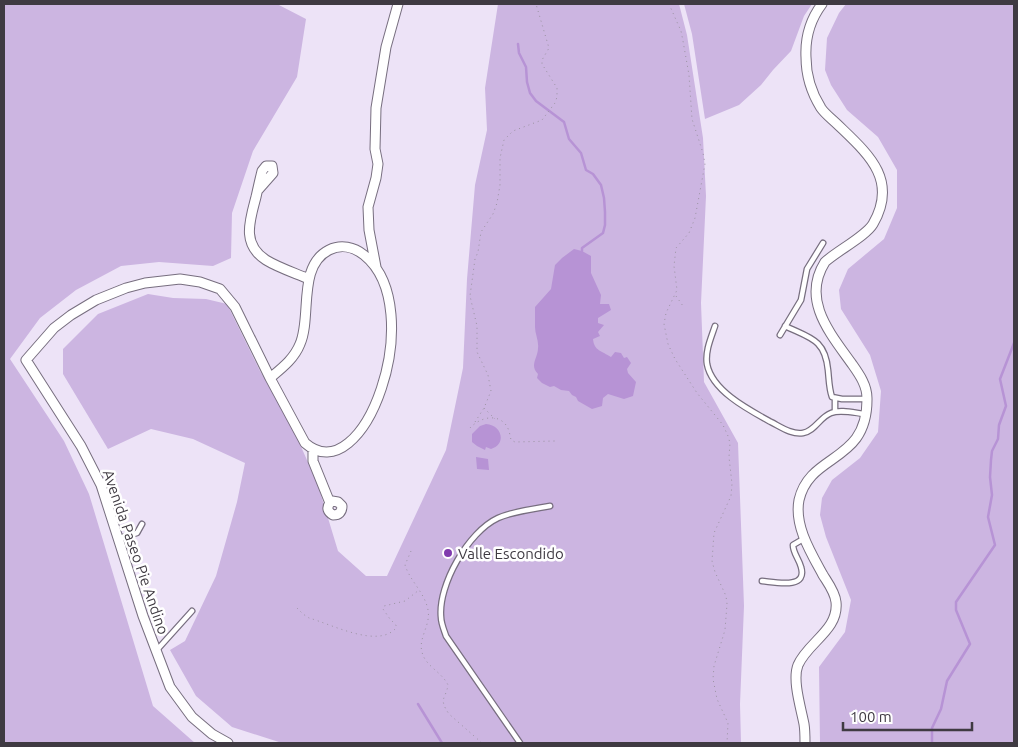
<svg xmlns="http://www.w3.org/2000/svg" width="1018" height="747" viewBox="0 0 1018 747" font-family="Ubuntu,sans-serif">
<rect width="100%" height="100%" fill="#ede3f7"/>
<path fill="#ccb5e1" d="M4,4H277L306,19L297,77L253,151L232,213L231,258L213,266L159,262L121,266L76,290L40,318L10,359L64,441L89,494L153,706L195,743H4Z
M498,4H679L687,35L703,138L706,196L701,303L704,382L738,443L744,606L740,704L741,743H282L232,727L196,696L170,650L185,641L216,576L237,502L245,463L193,439L151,429L108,449L63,374V349L98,314L148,294L173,298L206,299L227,304L260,371L291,424L318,485L338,551L366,576H387L446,450L463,368L467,279L475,185L487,130L485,88Z
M684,4H812L804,16L791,51L773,70L761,85L739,105L705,119L692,34Z
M846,4H1014V743H820L819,667L845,632L851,600L826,537L820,515L822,498L832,480L860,458L878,432L881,391L870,355L841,309L839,290L848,269L884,239L897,208V170L878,137L847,110L831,85L825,70L827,38L839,13Z"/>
<path fill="#b793d5" d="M574,249L582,251L591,256V273L601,295L600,304H609L611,310L598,318V323L604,325L598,332L600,336L593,339C594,351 602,351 611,357L615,352L621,353L624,358L627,357L631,363L627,369L628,373L636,382L633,396L624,399L608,394L603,398L602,406L592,409L578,401L576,397L572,395L569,391L561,390L554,386L550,387L542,383L537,378L538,374C529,365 538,358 538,348C539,341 535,334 535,327C535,320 535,314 535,307L551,289L555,265L562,258Z
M486,424C502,425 507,444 491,449L486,447L485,450L477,446L472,442V434L480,426Z
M476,457L488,459L489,470L477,469Z"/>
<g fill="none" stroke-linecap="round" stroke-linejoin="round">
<path stroke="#b793d5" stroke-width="2.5" d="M518,44L519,53L526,67L527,82L530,93L536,101L564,122L569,139L581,153L586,170L593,174L601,185L604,198L605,212V225L603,233L582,248V251
M418,704L442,743
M932,743V728L941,709L947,681L970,644L956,610V602L995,545L988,517L992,495L990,477L991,460L992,451L998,439L999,425L1006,406L1000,379L1014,343"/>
<g stroke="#776e7f" stroke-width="7">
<path id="service" d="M715,326C711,338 705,351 707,364C712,391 749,410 771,422C781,427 792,435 803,433C815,431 820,417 831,413C840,409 855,413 865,414
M785,326C810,338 825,339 828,370C829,379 829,389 832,397L842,399H867
M780,335L801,300L807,269L823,243
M835,412V398
M119,538L137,533L142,524
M762,581C774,582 808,590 801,567C799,559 793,553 793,545L805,538
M156,651L192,611
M520,743L446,636C444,630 441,623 441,617C438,585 468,532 498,518C514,511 533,509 550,506"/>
</g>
<g stroke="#776e7f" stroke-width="11">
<path id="minor" d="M258,190L273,173L272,166H266L262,171C260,179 258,188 256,197C250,220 241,244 266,260C279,268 295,273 309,279
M376,267L369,230L368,207L376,178L378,164L375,149L376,108L386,47L398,4
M313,449V461L330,503C326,508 328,512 333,515C339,515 342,512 342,506L338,502L332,501L330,503
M228,743L212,734L192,717L170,687L143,616L101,485L81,446L26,360L54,328L71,315L96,300L126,288L145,283L180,279L200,282L220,289L235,307L270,378L305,443C364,495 430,308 364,255C354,247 341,244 329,250C297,266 312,317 300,344C294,359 282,368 270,378
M805,743C805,737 805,730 804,724C801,708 792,680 798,665C808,642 839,630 836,602C835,592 828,583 823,575C811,553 794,526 799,500C810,452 868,464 867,398C867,385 859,374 852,364C830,333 801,300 825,262C837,251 866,236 873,224C899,179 867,153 837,124C832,119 825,114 821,108C811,92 806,76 806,57C805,37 810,20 822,4"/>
</g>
<path stroke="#9b93a2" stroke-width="1" stroke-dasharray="1 4" stroke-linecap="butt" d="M669,4L681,31L683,41L689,75L692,119L703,153L705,164L695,218L689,233L676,248L674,266L677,290L666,313L664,324L668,344L675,359L697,393L723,425L728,436L730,443L729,457L732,484L731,496L714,533L712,561L715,572L726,596L727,604L725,630L714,666L713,679L717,699L728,723L727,743
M676,296L683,306
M484,408L495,419
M475,422L484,408L491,391L488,375L477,352V326L470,296L475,259L478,252L481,232L493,214L497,203L500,185V158L504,140L513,131L542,120L555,103L557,97V88L542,64V60L549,48L536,4
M470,428C478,419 496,412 506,425C509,429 510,435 511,440L515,442L555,441
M411,551L405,565C410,581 425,593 428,610C431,625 418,638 422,652C425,666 442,672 448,685C446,699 438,698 449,714L482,743
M297,608L303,614L309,618C331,624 378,649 396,628V625L390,619L383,609L384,606L405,601L419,590"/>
<use href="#service" stroke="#fff" stroke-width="4.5"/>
<use href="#minor" stroke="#fff" stroke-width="9"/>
</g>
<circle fill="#803bae" stroke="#fff" stroke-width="2" cx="448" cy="553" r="5"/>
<g text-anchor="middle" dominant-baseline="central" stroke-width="5" stroke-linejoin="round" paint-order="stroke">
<g font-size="15" fill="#3f3a42" stroke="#fff">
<text transform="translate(136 552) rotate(71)">Avenida Paseo Pie Andino</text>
</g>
<g font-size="15" fill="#3f3a42" stroke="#fff" text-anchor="start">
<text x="458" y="553">Valle Escondido</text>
</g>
</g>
<rect width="1018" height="747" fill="none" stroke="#3f3a42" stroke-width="10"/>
<path d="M843 722v8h129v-8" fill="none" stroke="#3f3a42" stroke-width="2.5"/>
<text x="850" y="722" font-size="15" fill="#3f3a42" stroke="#ffffff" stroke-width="4" paint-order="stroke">100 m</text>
</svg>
